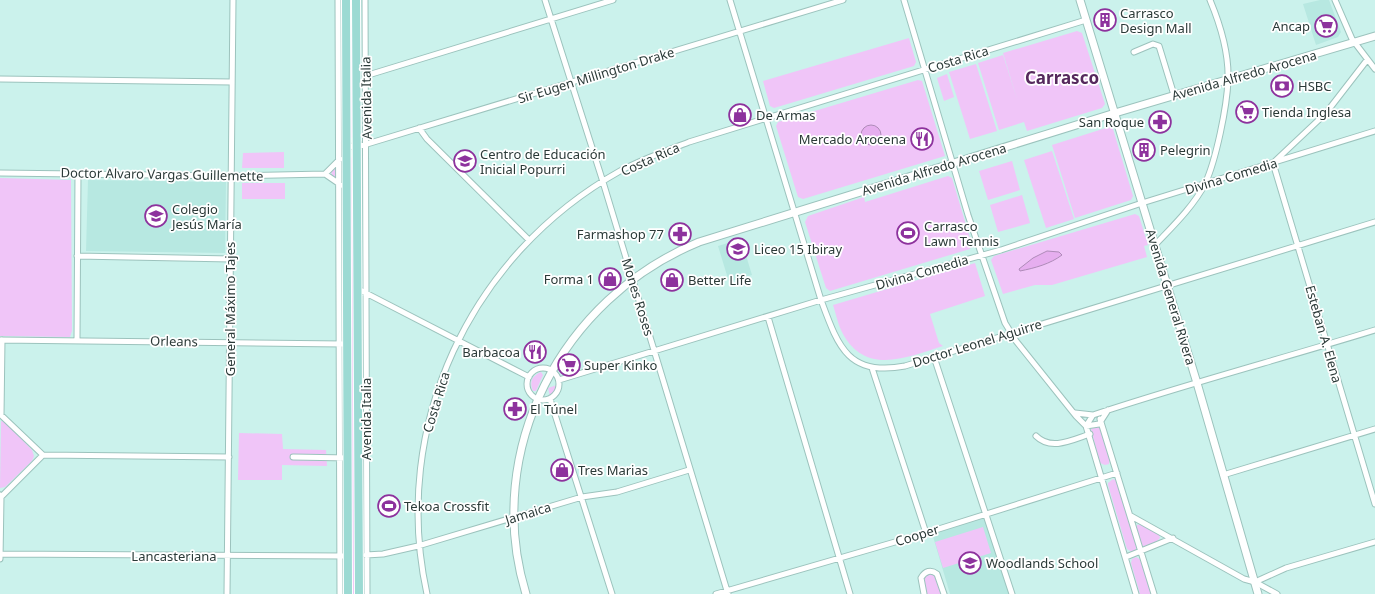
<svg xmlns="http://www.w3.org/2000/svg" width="1375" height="594" viewBox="0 0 1375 594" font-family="'Noto Sans',sans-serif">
<rect width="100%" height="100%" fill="#cbf2ec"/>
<path fill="#b7e8e1" d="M1320,0H1329L1341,32L1338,37L1316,45L1303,4Z
M88,180L226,182L225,253L86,251Z
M741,239L752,275L729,282L718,246Z
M984,516L1009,594H950L932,533Z"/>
<path fill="#f0c5f8" d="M349,25H352L353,137L351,138Z
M1077,31L1082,33L1105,104L1102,108L1027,131L1024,122L999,130L978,63L1003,55L1018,102L1003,53Z
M909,38L916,62L914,66L774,108L770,106L763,81Z
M976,64L997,131L970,139L949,72Z
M947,74L954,97L944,101L937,78Z
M918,80L922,81L945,156L803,199L798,197L776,126L778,122Z
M1109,127L1113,129L1133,196L1131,200L1075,218L1052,145Z
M1052,151L1074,219L1046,228L1024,160Z
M284,152V168H242L243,153Z
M352,157L353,158L356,594H351L350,158Z
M341,161L343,162L342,185L332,175L331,171Z
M1012,161L1020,190L988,200L979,171Z
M948,176L952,178L972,245L970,249L830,291L826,288L805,222L808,216L864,197L865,202Z
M0,178L71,180L72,331L70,337L0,336Z
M242,183H285V199H242Z
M1022,195L1030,223L998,232L990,205Z
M1135,214L1139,216L1148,245L1144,246L1147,257L1052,285H1035L1003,294L991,260L994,256Z
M975,263L985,296L930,314L939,343L943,346C908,357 866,376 843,334C838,325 836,314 833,305Z
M541,372L543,375L536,391H533C529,382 532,376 541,372Z
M557,385L555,392L550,396L548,388Z
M1,421L5,422L32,450L34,456L32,461L5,487L0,488Z
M1100,425L1110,459L1109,464L1105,465L1100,463L1091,429Z
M239,433L282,434L283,449L326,450L327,466L282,465V480H238Z
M1113,479L1117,481L1137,546L1135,551L1132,552L1127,549L1108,485V483Z
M1141,524L1159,534L1160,538L1154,544L1142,547L1136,528L1137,525Z
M983,527L991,553L943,568L935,542Z
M1136,557L1141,560L1151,594H1140L1131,563L1132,559Z
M932,573L935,576L942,594H925L922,579L925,574Z"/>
<path fill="#e6aeef" stroke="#ae8bb8" d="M861 135a10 10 0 1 1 20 0a10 10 0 1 1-20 0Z
M1047,251L1059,252L1062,255C1050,264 1035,268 1020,271L1019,269L1033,258Z"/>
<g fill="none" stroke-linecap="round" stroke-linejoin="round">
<g stroke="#9cc3bd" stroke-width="7">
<path id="street" d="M338,0L340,594
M365,0L367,594
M545,0L603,182L728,594
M730,0L821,300C838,346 848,377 905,366L1375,222
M904,0L968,215L1005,323L1016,341L1076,416L1086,426L1136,594
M1335,0L1352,39L1375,69
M1134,52L1153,44L1159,46L1174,95
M1367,60L1326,113L1273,163L1375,504
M365,76L613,0
M0,79L232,82
M419,128L427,139L529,240
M345,150L347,147L367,144L843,0
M340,159L325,174L341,185
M0,173L231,176L325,174
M1155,245C1172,227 1193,207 1205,184C1216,160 1227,107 1228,80C1229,54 1220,24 1210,0
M77,256L231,259
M358,289L529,377
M768,317L850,594
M0,340L343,344
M2,340L1,415L43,455
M77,340L78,174
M934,357L1012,594
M872,368L926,533
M527 384a16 16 0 1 1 32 0a16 16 0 1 1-32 0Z
M559,380L821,300L1001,250L1142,203L1375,131
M550,399L612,594
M1108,410L1099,424L1086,426L1093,415C1186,384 1281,359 1375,330
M1075,413L1093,415
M1100,419L1154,594
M1036,436C1051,451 1072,440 1090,434
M293,457L348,458
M1223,475L1375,429
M0,495L1,497L43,455L229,457
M1131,516L1244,579L1255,582L1277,594
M0,554L343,556
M366,555L383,554L418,546L582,497L617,492L689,470
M1126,557L1173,538
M0,559L1,497
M1255,582L1286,568L1375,542
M227,594L233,0
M427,594C390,426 470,255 620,171C642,159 666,151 689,142L1086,20
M716,594L926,533L1117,473
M924,594L921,578C925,571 931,569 937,574L944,594"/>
</g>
<g stroke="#9cc3bd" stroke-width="9">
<path id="secondary" d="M1080,0L1197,383L1258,594
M526,594C482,450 562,298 699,242L1115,113L1375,36"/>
</g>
<g stroke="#fff" stroke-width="10">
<path id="primary" d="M346,0L348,594
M356,0L359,594"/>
</g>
<use href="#street" stroke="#fff" stroke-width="5"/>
<use href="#secondary" stroke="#fff" stroke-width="7"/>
<use href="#primary" stroke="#9cdad3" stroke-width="8"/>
</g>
<defs>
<g id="building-ring" transform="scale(1.15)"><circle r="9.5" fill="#fff" stroke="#8d329d" stroke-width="1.5"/><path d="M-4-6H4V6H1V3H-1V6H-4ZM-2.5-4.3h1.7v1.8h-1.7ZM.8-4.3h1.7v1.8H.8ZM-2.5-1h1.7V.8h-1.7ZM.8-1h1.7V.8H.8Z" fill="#8d329d"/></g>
<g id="supermarket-ring" transform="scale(1.15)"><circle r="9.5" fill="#fff" stroke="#8d329d" stroke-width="1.5"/><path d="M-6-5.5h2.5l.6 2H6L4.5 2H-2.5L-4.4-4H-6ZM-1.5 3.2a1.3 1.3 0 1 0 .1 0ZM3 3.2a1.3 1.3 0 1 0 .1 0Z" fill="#8d329d"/></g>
<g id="bank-ring" transform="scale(1.15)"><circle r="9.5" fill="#fff" stroke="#8d329d" stroke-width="1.5"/><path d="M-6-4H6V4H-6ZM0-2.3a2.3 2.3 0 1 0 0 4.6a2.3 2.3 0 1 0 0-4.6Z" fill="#8d329d"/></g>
<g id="shop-ring" transform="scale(1.15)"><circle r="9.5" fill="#fff" stroke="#8d329d" stroke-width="1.5"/><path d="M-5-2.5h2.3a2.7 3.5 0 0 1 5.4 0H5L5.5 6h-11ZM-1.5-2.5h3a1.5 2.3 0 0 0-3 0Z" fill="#8d329d"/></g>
<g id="pharmacy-ring" transform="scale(1.15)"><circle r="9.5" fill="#fff" stroke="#8d329d" stroke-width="1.5"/><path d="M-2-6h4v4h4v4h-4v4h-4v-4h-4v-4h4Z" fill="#8d329d"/></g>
<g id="restaurant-ring" transform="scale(1.15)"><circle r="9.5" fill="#fff" stroke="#8d329d" stroke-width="1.5"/><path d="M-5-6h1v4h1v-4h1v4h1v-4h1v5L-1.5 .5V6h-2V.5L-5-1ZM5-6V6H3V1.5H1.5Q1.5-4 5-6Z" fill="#8d329d"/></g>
<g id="school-ring" transform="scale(1.15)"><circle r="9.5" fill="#fff" stroke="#8d329d" stroke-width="1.5"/><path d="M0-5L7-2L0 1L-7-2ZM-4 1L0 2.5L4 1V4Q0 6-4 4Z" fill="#8d329d"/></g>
<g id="stadium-ring" transform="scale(1.15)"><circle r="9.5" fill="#fff" stroke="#8d329d" stroke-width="1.5"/><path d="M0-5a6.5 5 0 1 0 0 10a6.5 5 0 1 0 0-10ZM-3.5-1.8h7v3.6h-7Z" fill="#8d329d"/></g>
</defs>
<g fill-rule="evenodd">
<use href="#building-ring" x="1105" y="20"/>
<use href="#supermarket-ring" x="1326" y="26"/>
<use href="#bank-ring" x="1282" y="86"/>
<use href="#supermarket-ring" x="1247" y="112"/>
<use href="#shop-ring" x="740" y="115"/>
<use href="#pharmacy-ring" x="1160" y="122"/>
<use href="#restaurant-ring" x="922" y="139"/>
<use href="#building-ring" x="1144" y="150"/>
<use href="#school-ring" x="465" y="161"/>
<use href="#school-ring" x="156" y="216"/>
<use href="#stadium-ring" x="908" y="233"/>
<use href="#pharmacy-ring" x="680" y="234"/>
<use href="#school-ring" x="738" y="249"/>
<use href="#shop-ring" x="610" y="279"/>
<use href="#shop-ring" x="672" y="280"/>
<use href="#restaurant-ring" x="535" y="352"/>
<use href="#supermarket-ring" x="569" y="365"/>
<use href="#pharmacy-ring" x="515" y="409"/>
<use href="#shop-ring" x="562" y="470"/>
<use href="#stadium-ring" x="389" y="506"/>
<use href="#school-ring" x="970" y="563"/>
</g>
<g text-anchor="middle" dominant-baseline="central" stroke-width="3.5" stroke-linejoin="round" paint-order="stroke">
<g font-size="13" fill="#2b3a38" stroke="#fff" text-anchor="start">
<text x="1120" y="13">Carrasco<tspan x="1120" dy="15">Design Mall</tspan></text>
<text x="1310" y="26" text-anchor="end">Ancap</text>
<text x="1298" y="86">HSBC</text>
<text x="1262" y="112">Tienda Inglesa</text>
<text x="756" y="115">De Armas</text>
<text x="1144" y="122" text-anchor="end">San Roque</text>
<text x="906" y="139" text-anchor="end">Mercado Arocena</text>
<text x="1160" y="150">Pelegrin</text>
<text x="480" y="154">Centro de Educación<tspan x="480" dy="15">Inicial Popurri</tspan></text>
<text x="172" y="209">Colegio<tspan x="172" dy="15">Jesús María</tspan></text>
<text x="924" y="226">Carrasco<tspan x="924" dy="15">Lawn Tennis</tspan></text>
<text x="664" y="234" text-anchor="end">Farmashop 77</text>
<text x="754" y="249">Liceo 15 Ibiray</text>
<text x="594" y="279" text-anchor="end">Forma 1</text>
<text x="688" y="280">Better Life</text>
<text x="520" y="352" text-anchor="end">Barbacoa</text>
<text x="584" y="365">Super Kinko</text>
<text x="530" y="409">El Túnel</text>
<text x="578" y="470">Tres Marias</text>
<text x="404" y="506">Tekoa Crossfit</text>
<text x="986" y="563">Woodlands School</text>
</g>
<g font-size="13" fill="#2b3a38" stroke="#fff">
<text transform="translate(958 59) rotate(-17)">Costa Rica</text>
<text transform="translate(596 75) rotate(-17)">Sir Eugen Millington Drake</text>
<text transform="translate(1244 75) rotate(-16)">Avenida Alfredo Arocena</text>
<text transform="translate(366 98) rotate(-91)">Avenida Italia</text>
<text transform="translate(650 159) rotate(-24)">Costa Rica</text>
<text transform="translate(934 169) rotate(-17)">Avenida Alfredo Arocena</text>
<text transform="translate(162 174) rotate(1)">Doctor Alvaro Vargas Guillemette</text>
<text transform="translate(1231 176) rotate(-17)">Divina Comedia</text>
<text transform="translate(922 272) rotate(-16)">Divina Comedia</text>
<text transform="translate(638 297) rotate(73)">Mones Roses</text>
<text transform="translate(1171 297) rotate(73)">Avenida General Rivera</text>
<text transform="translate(230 309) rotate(-90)">General Máximo Tajes</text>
<text transform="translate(1324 334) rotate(74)">Esteban A. Elena</text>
<text transform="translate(174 341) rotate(1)">Orleans</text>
<text transform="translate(977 343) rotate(-17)">Doctor Leonel Aguirre</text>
<text transform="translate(436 402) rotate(-73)">Costa Rica</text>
<text transform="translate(366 419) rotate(-90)">Avenida Italia</text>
<text transform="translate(528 513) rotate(-17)">Jamaica</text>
<text transform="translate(917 535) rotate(-17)">Cooper</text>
<text x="174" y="556">Lancasteriana</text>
</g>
<g font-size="17" font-weight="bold" fill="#56295d" stroke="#fff">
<text x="1062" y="77">Carrasco</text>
</g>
</g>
</svg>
